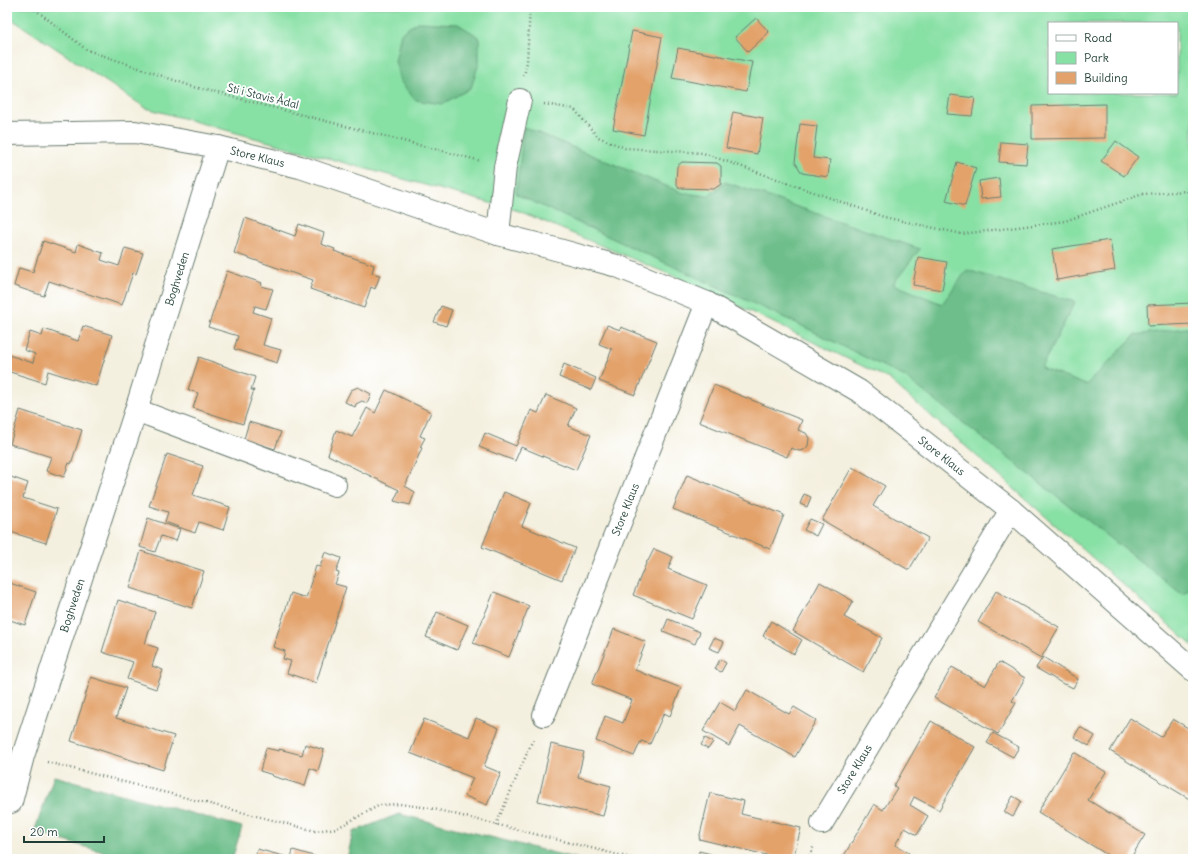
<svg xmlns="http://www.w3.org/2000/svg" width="1200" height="866" viewBox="0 0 1200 866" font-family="Delius,sans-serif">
<rect width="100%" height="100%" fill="#fff"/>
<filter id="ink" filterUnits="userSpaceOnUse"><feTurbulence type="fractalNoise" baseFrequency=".025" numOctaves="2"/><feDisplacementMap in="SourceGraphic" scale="8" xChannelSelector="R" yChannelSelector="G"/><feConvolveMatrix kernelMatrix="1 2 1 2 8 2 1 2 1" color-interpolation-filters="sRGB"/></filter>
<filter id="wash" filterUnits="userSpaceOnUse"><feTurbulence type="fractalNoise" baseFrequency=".012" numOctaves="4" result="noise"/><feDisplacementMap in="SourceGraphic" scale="16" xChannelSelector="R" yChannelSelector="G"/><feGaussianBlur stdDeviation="0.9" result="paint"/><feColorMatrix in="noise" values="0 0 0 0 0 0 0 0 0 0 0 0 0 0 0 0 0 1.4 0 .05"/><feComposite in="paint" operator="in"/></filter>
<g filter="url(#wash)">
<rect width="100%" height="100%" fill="#f4f0df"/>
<path fill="#87e0a4" stroke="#538e6c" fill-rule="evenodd" d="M7,7H1193V646L889,379L704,289L519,211L146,108L7,16ZM1049,23H1177V93H1049Z"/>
<path fill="#6dbe8a" stroke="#467e5f" d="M417,22L458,24L479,37V63L471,88L442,104L415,100L400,81L395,61L401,33Z
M524,127L683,193L708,196L725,182L920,249L893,284L942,304L967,270L1075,302L1041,368L1086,385L1135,335L1193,327V585L1183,595L905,377L796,323L516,194Z
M54,776L242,827L232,859H127L34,832Z
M399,814L578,859H347L353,832Z"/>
<g id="blocks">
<path fill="#e3a26b" d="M756,18L769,32L748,52L735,37Z
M632,31L662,37L644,135L613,129Z
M678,48L752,62L746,92L672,78Z
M950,95L975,98L972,116L947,114Z
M1105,104V138L1032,139V106Z
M733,112L763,118L757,154L726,148Z
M800,124L817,126L813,158L830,160L828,177L802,173L795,162Z
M1116,141L1138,157L1124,176L1101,161Z
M1001,142L1028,144L1026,164L999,162Z
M682,162L717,163L721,166V184L714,189L679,188L676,182L677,166Z
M957,162L976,168L965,206L946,201Z
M999,178L1001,197L981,199L979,181Z
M245,218L295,236L299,224L324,233L321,244L335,249L334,251L374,265L372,273L380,275L375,289L371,287L364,308L310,289L313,280L234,253Z
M1110,240L1115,270L1057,280L1052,249Z
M43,241L76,252L78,244L103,253L101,260L119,266L125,248L143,253L136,274L133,273L122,305L49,281L44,296L14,286L19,268L33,272Z
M918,257L947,262L942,290L913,285Z
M227,271L262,283L261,286L273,289L266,309L255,306L253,312L271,318L263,345L281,350L277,363L234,349L238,336L208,327Z
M1193,303V324L1148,326L1147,305Z
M441,306L452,310L446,326L434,322Z
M607,325L620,330L621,327L657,341L635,395L599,381L612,349L599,344Z
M83,326L112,335L96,386L48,371L45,383L7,371V360L9,355L33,363L35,354L24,350L30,332L42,336L44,329L78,341Z
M199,357L255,377L251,390H254L243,424L193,408L198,393L188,390Z
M564,364L596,378L591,390L559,377Z
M714,385L802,420L798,430L806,433L809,438L808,446L804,450L799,451L791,448L787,457L699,422Z
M358,387L371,394L367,403L362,401L356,404L355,407L345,402L351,390Z
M386,390L431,412L420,436L425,438L420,447L422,448L405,486L415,492L410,505L394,501L399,490L328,455L336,430L352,437L367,408L375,413Z
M546,395L576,408L568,426L591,435L576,470L521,447L515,461L479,447L485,433L516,446L531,410L538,413Z
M20,410L82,430L71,464L69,463L64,477L46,471L51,457L10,444Z
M249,422L281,432L275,449L244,439Z
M167,454L203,466L193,495L230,507L223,530L199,522L195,533L165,522L168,512L149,506Z
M852,467L885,486L873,506L928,538L909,570L822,520Z
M687,475L784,515L770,549L673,509Z
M8,476L28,483L23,498L57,509L46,543L7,531V480Z
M504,492L531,503L522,526L575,548L562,580L482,547Z
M804,494L811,497L807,507L800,504Z
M148,518L180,529L176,541L161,536L155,552L140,547Z
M810,519L822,524L816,536L804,530Z
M654,549L673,557L668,569L707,585L692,619L633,595L647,561H648Z
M141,551L204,571L192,608L130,588Z
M325,552L341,558L336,572L339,573L335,584L346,587L316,683L287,673L291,661L283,659L285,651L273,647L291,593L306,598L316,566L320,567Z
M7,582L36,592L25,625L7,619Z
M820,582L853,601L844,617L882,638L863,672L793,631Z
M996,591L1059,627L1041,658L978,622Z
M494,592L529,606L509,657L473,643Z
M118,600L155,612L145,644L158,648L152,666L163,670L156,689L127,679L133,662L102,652Z
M437,612L468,625L457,650L426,637Z
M668,619L700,632L695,644L663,631Z
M771,621L802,640L794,654L763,636Z
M614,629L646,642L635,670L681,688L670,716L664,713L650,744L641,741L634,756L596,741L605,716L623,723L632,700L592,684Z
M714,638L724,642L719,652L709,648Z
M1043,657L1078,679L1073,688L1065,684V685L1036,668Z
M720,659L726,663L721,672L715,669Z
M999,662L1025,678L1012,701L1016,703L998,734L934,698L952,667L985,686Z
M91,677L126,688L116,718L174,736L163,770L71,741Z
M747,690L789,714L794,707L816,720L795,757L740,726L729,746L703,731L720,702L735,711Z
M476,718L499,728L484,766L501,773L487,805L465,796L473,778L410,753L424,719L469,737Z
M1130,718L1161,737L1173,719L1193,731V796L1191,800L1110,751Z
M931,721L975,747L939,810L914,797L910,805L928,816L917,835L905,828L895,845L909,853L906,859H842L874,804L883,810L897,788L894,786Z
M1080,727L1095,736L1089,746L1074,737Z
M993,733L1019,747L1013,757L987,743Z
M705,738L713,742L708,749L701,745Z
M305,744L324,750L318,771L310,768L305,786L272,776L273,775L260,771L266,748L279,751V749L302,755Z
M551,744L584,752L578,777L611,786L603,816L538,801Z
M1074,752L1106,772L1088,800L1145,835L1130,859H1114L1038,812Z
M710,793L744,801L741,814L801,828L793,859H783L699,839Z
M1013,796L1021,801L1013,817L1004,812Z
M257,849L291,858L293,850L324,859H255Z
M699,851L711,854L710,859L698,857Z"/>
</g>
</g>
<g filter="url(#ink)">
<use href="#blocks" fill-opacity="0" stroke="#6a7c70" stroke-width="1"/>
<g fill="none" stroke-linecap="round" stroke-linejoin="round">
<g stroke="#6a7c70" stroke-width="24">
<g id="minor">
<path id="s1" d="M7,134L135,132L218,147L300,167L498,234L548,247L617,266L707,303L859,391L1011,510L1193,670"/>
<path d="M498,234L505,167L520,100"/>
<path d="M136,410L335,485"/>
<path id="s2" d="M544,715L707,303"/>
<path id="s3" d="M11,802L23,756L136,410L218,147"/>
<path id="s4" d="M822,823L1011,510"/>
</g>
</g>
<path stroke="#6a7c70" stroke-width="2.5" stroke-dasharray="1 3" stroke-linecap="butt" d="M32,7L87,50L194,87L481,161
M524,76L527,62L530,7
M544,104L574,109L598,137L625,148L703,153L884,217L962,234L1065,221L1143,194L1188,191L1193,193
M47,762L315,831L337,828L380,805L400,804L430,808L635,859
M496,825L534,737
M807,859L814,846"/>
<use href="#minor" stroke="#fff" stroke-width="22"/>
</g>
</g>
<g text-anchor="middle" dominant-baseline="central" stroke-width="4" stroke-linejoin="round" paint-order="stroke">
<g font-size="11" fill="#1f3d34" stroke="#fff">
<text transform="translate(263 96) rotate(14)">Sti i Stavis Ådal</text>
<text stroke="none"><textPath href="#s1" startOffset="253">Store Klaus</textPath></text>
<text stroke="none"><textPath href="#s3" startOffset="549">Boghveden</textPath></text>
<text stroke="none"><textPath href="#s1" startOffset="1007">Store Klaus</textPath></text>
<text stroke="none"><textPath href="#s2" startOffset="221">Store Klaus</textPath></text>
<text stroke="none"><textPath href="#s3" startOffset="206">Boghveden</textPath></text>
<text stroke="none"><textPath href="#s4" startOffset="63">Store Klaus</textPath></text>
</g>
</g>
<rect width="1200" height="866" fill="none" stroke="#fff" stroke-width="24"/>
<rect x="1048" y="22" width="130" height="72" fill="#ffffff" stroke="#a5b1ae"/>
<rect x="1056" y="35" width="20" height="6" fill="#ffffff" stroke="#a5b1ae"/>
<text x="1084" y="42" font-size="12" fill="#1f3d34">Road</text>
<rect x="1056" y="52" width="20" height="12" fill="#87e0a4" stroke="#a5b1ae"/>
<text x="1084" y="62" font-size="12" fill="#1f3d34">Park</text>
<rect x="1056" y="72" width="20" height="12" fill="#e3a26b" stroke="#a5b1ae"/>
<text x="1084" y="82" font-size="12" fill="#1f3d34">Building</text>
<path d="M24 836v6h80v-6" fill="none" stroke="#1f3d34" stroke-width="2"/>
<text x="30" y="836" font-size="12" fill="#1f3d34" stroke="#ffffff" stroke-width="3" paint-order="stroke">20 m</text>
</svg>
